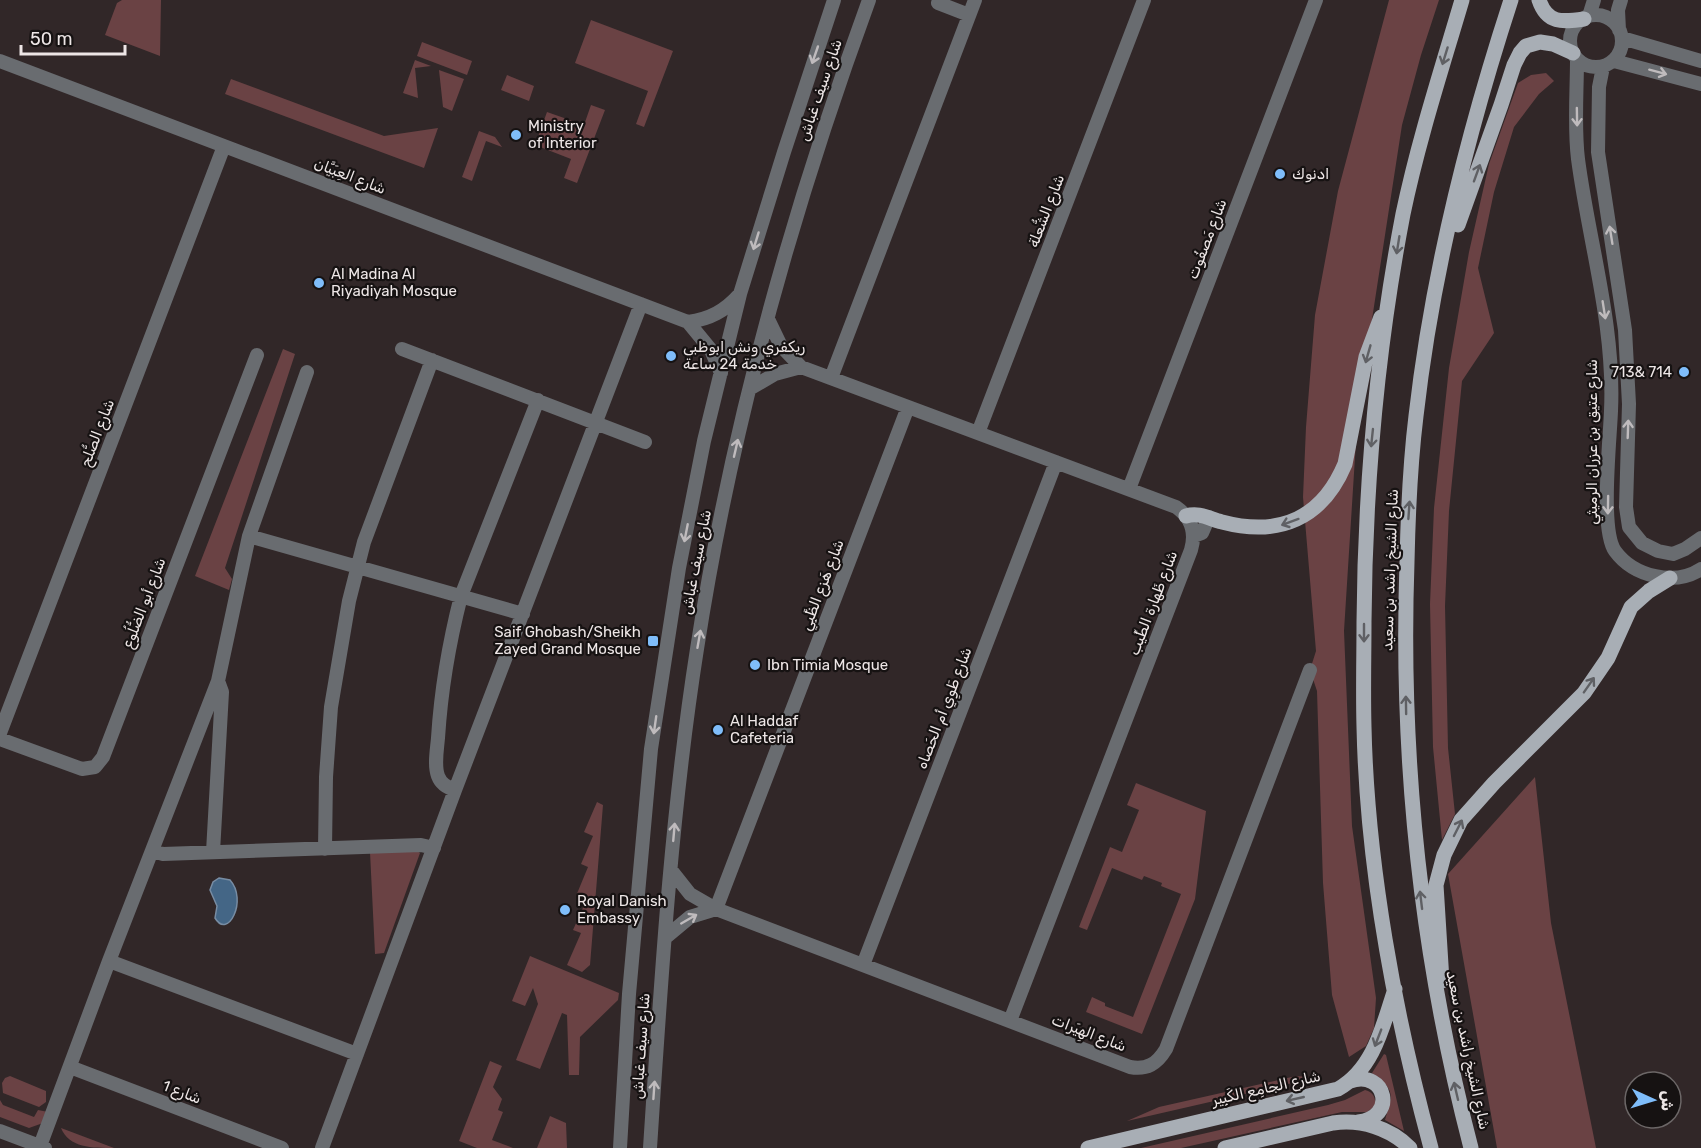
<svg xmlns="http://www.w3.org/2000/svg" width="1701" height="1148" viewBox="0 0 1701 1148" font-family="Rubik,'Noto Sans Arabic',sans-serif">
<rect width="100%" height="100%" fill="#312728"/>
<path fill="#6a4244" d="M122,0H161L160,56L105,35L117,3Z
M1389,0H1439L1421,55L1402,125L1358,410L1344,631L1352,826L1376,998L1374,1028L1366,1046L1349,1057L1332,995L1323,883L1317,691L1310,670L1316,651L1303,497L1306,427L1315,315L1338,191Z
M591,20L673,51L644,127L636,124L648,91L575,63Z
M422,42L472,61L467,75L417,56Z
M415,60L431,66L415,68L418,98L403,93Z
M439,70L464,79L452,111L443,107Z
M1546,73L1554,81L1539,94L1514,127L1494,192L1478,268L1494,333L1462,381L1449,511L1445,606L1448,748L1455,814L1442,840L1433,747L1430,604L1434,508L1449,368L1469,252L1489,164L1518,83L1531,75Z
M507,75L534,86L529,101L501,90Z
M231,79L384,136L438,128L424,168L225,94Z
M591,105L605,110L577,183L564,178L571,159L535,145L547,112L584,125Z
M479,131L495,137L502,147L486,141L472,181L462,177Z
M283,349L295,354L225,568L232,579L229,590L195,576Z
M1535,777L1551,923L1596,1148H1497L1448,874Z
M1136,783L1206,811L1195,899L1142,1034L1086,1012L1092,997L1105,1003V1006L1133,1017L1181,894L1161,886L1162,883L1144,876L1142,880L1112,868L1087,930L1079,927L1110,847L1122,852L1139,810L1127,805Z
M597,802L603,805L590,965L582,972L567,965L581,933L573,930L586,901L576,896L588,867L581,864L593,836L584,832Z
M416,850L420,853L384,953L375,954L370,852Z
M530,956L619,993L618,1000L580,1037L579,1075H569L567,1015L562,1013L540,1069L516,1060L538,1004L533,988L525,1006L512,1001Z
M1384,1054L1386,1055L1404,1131L1385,1120C1392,1095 1397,1091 1372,1073Z
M490,1061L502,1066L493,1087L502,1099L498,1110L503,1112L492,1140L513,1148H477L459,1141Z
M10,1076L46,1091V1102L39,1107L3,1093L2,1083L5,1078Z
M1296,1076L1320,1078L1301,1081L1127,1121L1159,1107Z
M1365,1090C1373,1092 1376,1097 1375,1106L1367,1112H1342L1181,1148H1141L1328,1105L1345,1100Z
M0,1100L3,1105L34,1117L38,1110L48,1112L43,1123L29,1128L0,1117Z
M550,1116L566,1123L567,1148H537Z
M61,1128L114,1148C92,1148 69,1148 61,1128Z"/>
<path fill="#446686" stroke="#778ca3" stroke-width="1.5" d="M219,878L230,880C248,900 228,940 215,918L217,906L210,890L213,882Z"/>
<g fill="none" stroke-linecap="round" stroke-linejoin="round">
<path stroke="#696c70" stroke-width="14" d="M938,3L969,15
M1570 41a26 26 0 1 1 52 0a26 26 0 1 1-52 0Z
M1589,16L1594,0
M1619,30L1618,10L1621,0
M1622,38L1701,61
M1577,59C1577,92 1574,127 1578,159C1589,243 1615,325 1611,411C1610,440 1600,530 1615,551C1634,577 1675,586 1701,569
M0,61L688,322L711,350L721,373
M1614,61L1701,84
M1603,67L1599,87L1598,152L1625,330L1629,404L1626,507L1629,527L1642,543L1658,551L1673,554L1685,549L1701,538
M768,319L781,346L801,367L1176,507C1192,518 1196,533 1191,550L1010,1021
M688,322C710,319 725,311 740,294
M402,349L645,442
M831,378L975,0
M751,388L775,374L801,367
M978,433L1144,0
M1129,489L1316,0
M249,536L523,614
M1194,536L1202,533L1209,517
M0,733L224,146
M0,739L82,769L95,767L103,757L257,355
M455,790C448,788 441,784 438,776C434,765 437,750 438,738C441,690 449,643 461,596L538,400
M325,849L326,777L331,707L349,601L364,542L432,360
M152,851L163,854L421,845L434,848
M213,852L222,692L218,681
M671,870L690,894L716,909L1130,1067C1147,1070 1157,1064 1166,1049L1310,670
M716,909L908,407
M666,937L690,917L716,909
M109,961L357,1054
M863,965L1056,462
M70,1067L282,1148
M0,1131L45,1148
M40,1146L109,961L218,681L249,536L307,372
M322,1148L455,790L641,304
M620,1148L629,994L651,749L679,568L704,441L740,294L784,152L834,0
M650,1148C661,981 671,814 697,649C731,428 792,210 869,0"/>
<path stroke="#a8aeb5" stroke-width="15" d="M1539,0C1547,24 1562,22 1584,19
M1458,225L1501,105L1514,65L1520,53L1526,46L1540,42L1553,44L1573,53
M1186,516C1200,512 1209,519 1222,522C1279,537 1322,519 1345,464L1366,357L1381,317
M1442,981L1436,885L1444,855L1461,820L1494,783L1584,693L1608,658L1631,607L1649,591L1670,578
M1350,1081C1387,1069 1397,1118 1358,1122
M1088,1148L1338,1089C1374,1069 1383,1025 1395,989
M1225,1148L1333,1123C1361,1119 1390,1128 1410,1148
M1431,1148C1395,1015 1367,865 1364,727C1363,692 1364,657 1364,622C1365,485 1377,349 1403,214C1418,142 1441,71 1462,0
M1471,1148C1421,956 1400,761 1407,562C1408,514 1410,465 1416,416C1432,275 1467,135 1511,0"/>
</g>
<defs><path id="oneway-shaft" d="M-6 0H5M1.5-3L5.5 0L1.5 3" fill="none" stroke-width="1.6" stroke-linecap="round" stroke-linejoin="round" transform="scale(1.5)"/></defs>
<g stroke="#bfbbbd">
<use href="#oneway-shaft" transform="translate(815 55) rotate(109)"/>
<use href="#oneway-shaft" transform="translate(1658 72) rotate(15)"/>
<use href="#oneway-shaft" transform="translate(1577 117) rotate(89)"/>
<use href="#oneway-shaft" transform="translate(1611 235) rotate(-99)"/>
<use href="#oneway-shaft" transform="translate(756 241) rotate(107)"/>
<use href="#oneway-shaft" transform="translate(1604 310) rotate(81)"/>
<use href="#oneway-shaft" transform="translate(1628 429) rotate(-88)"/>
<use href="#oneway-shaft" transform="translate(736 448) rotate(-77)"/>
<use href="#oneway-shaft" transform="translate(1608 505) rotate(91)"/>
<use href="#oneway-shaft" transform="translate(686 533) rotate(101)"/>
<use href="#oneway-shaft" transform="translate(699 639) rotate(-80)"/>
<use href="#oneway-shaft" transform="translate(655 725) rotate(98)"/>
<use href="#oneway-shaft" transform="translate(674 832) rotate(-85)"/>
<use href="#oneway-shaft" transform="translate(689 919) rotate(-30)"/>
<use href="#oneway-shaft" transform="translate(654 1090) rotate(-86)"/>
</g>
<g stroke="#5f6064">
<use href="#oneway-shaft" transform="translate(1445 56) rotate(107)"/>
<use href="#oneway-shaft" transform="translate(1477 173) rotate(-70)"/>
<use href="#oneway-shaft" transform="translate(1398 245) rotate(99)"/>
<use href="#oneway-shaft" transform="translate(1368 354) rotate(106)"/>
<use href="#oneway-shaft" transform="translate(1372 438) rotate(96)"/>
<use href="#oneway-shaft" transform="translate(1409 510) rotate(-86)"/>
<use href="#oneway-shaft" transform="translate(1290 522) rotate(160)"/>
<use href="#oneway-shaft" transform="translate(1364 633) rotate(90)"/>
<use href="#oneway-shaft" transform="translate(1589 685) rotate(-55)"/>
<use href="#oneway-shaft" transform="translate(1406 705) rotate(-91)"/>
<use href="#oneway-shaft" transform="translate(1458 828) rotate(-63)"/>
<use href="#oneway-shaft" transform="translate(1421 900) rotate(-97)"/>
<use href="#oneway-shaft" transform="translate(1378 1038) rotate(111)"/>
<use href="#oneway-shaft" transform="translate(1456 1091) rotate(-103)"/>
<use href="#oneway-shaft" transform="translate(1295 1099) rotate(167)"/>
</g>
<g fill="#7fbdfa" stroke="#161212" stroke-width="2">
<circle cx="516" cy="135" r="6"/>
<circle cx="1280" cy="174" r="6"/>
<circle cx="319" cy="283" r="6"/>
<circle cx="671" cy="356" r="6"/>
<circle cx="1684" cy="372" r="6"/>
<rect x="647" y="635" width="12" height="12" rx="3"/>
<circle cx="755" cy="665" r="6"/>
<circle cx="718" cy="730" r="6"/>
<circle cx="565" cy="910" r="6"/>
</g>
<g text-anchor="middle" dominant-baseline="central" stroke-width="4.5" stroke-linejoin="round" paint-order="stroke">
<g font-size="15" fill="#ede6e6" stroke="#161212">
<text transform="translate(820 90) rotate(-71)">شارع سيف غباش</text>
<text transform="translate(350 176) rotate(21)">شارع العِبَيَّان</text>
<text transform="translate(1046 211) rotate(-69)">شارع الشُّعلة</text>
<text transform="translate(1207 239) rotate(-69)">شارع مَصفُوت</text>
<text transform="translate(97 433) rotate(-69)">شارع الصُّلح</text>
<text transform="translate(1592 442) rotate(-90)">شارع عتيق بن عزران الرميثي</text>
<text transform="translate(696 562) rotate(-79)">شارع سيف غباش</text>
<text transform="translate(1390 570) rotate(-88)">شارع الشيخ راشد بن سعيد</text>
<text transform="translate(822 585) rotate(-69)">شارع هَزع الظَّبِي</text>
<text transform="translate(144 603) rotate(-69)">شارع أبو الضُّلُوع</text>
<text transform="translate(1153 603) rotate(-69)">شارع ظَهارة الطِّيب</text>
<text transform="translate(944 708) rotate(-69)">شارع طَوِي أم الحَصاه</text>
<text transform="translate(1089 1033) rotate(21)">شارع الهِيَرات</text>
<text transform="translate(641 1046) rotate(-86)">شارع سيف غباش</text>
<text transform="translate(1468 1050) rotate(78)">شارع الشيخ راشد بن سعيد</text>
<text transform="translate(1266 1088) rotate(-13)">شارع الجامِع الكَبِير</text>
<text transform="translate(182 1092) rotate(21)">شارع 1</text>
</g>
<g font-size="15" fill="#ede6e6" stroke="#161212" text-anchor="start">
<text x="528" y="126">Ministry<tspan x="528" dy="17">of Interior</tspan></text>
<text x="1292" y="174">ادنوك</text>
<text x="331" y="274">Al Madina Al<tspan x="331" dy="17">Riyadiyah Mosque</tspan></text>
<text x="683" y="347">ريكفري ونش ابوظبي<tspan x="683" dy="17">خدمة 24 ساعة</tspan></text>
<text x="1672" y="372" text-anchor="end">713&amp; 714</text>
<text x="641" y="632" text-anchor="end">Saif Ghobash/Sheikh<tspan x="641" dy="17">Zayed Grand Mosque</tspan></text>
<text x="767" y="665">Ibn Timia Mosque</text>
<text x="730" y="721">Al Haddaf<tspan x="730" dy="17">Cafeteria</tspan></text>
<text x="577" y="901">Royal Danish<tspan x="577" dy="17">Embassy</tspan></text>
</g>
</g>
<g transform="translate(1653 1100) rotate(94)"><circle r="28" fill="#161212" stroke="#6c6767" stroke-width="1.5"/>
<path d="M0-4.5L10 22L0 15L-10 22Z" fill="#7fbdfa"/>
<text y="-9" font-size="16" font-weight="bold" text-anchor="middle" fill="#ede6e6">ش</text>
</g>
<path d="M21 45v9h104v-9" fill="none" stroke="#ede6e6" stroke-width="3"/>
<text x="30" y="45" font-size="18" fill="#ede6e6" stroke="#161212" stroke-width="4.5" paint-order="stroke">50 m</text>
</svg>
